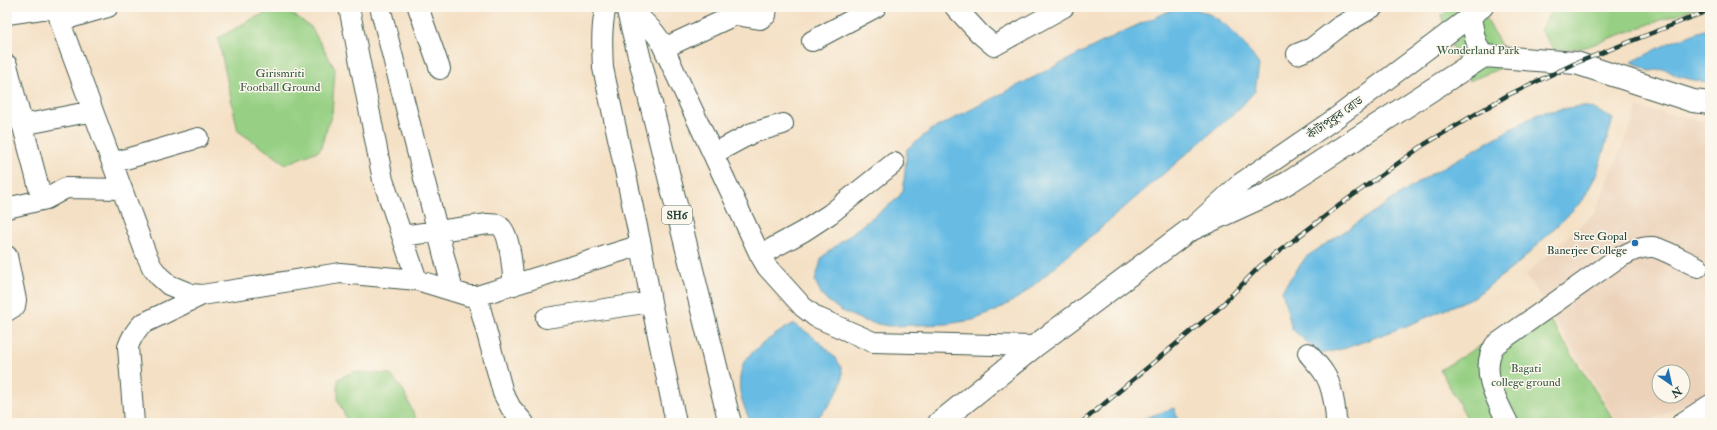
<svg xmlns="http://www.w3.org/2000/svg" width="1717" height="430" viewBox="0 0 1717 430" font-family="'IM FELL Double Pica','Noto Serif Bengali',serif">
<rect width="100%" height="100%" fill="#fbf7ec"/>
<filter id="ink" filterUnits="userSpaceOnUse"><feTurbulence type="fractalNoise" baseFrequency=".025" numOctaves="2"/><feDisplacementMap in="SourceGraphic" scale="8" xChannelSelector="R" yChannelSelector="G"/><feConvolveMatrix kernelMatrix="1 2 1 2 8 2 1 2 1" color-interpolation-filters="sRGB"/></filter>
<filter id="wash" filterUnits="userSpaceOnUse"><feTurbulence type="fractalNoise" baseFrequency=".012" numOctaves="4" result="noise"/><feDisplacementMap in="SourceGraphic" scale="16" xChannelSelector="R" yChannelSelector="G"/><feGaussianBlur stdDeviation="0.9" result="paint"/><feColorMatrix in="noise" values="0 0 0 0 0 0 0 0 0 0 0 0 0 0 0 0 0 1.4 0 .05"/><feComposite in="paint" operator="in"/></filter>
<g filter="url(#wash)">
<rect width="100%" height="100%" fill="#f4e0c4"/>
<path fill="#ecd2b9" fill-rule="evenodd" d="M1638,108L1710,122V392L1645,423H1619L1526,274L1595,212ZM1659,372H1683V396H1659Z"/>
<path fill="#97d084" stroke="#5b865c" d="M279,7H282L311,27L335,69L332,113L320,150L286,164L238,131L218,38L252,19Z
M1457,7H1480L1511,64L1469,81L1457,60L1441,15Z
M1554,7H1697L1586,47L1555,50L1540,30Z
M1542,308L1616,423H1470L1440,370Z
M353,372L390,374L403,390L418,423H348L338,400V379Z"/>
<path fill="#67bce4" stroke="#437c8c" d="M1178,7C1216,7 1240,36 1259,65L1255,91L1239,109L1021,296L996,311L973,320L946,324L888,326L864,321L840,310L823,297L815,281L822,257L861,226L897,199L903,191L907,149L931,130L1120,33Z
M1710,28V84L1677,76L1665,69L1650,71L1632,62L1669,43Z
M1581,106L1592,108L1613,119L1597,173L1583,200L1519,263L1474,297L1409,325L1346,348L1320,354L1292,329L1282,290L1306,257L1428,176L1539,113Z
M793,324C803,329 811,335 819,342C827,349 835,356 840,365C850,384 825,412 811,423H751C747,414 743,405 741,396C738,387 740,371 744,362C751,350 781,330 793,324Z
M1174,408L1179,423H1131Z"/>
</g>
<g filter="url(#ink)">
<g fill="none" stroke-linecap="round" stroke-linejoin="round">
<g stroke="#3f554a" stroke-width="22">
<path id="minor" d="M56,7L64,33L146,254L152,267L159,276L169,285L191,294L202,295L340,273L417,280L469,296H477L641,245
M349,7L383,180L417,280
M380,7L453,291
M418,7L440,69
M606,7C601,27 602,47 603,68L641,245L651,302L676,423
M630,7L654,32L660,40L760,255L767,267L803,307L816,317L873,342L1035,346
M955,7L980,34L994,46L1064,7
M7,14L56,7
M1471,16C1473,30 1475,45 1484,56
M60,21L108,7
M812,41L876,7
M664,48L735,15L760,19L766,15L767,7
M1297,54L1312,48L1339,27L1373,7
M7,65L42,200
M22,125L93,111
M713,154L752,133L783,124
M112,163L198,138
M7,208L46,199L66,188L122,189
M1195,225L1241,183L1333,120L1483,7
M402,236L488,224C491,224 495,224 498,225C511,231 512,271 514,285
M760,255L804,231L830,214L894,163
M7,256L16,300L15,306L7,311
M477,296L503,393L511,408L524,423
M546,318L651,302
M1308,353C1313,360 1320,366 1324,373C1332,384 1336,410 1336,423
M134,423L128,347C131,338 135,331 142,324L202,295
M1508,423C1496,399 1479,370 1495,345L1615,260C1626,254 1639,246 1653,247C1662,248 1688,263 1698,267
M1682,423L1710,405"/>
</g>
<g stroke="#3f554a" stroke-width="24">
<path id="major" d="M627,7L730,423
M939,423L1035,346L1188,231L1264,196L1289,182L1484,56L1576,63L1693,101L1710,103"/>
</g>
<use href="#minor" stroke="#fff" stroke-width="20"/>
<use href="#major" stroke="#fff" stroke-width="22"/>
<g stroke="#1f3d34" stroke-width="4.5">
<path id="rail" d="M1081,423L1218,309L1260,266L1345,201L1425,144L1508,95L1576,63L1710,10"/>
</g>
<use href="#rail" stroke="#fbf7ec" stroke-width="3" stroke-dasharray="9" stroke-linecap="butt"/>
</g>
</g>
<circle fill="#1f6fb2" stroke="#fbf7ec" stroke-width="1.5" cx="1635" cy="243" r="4"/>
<g text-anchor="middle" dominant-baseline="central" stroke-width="3" stroke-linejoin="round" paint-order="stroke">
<rect fill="#fbf7ec" stroke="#61756b" stroke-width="1" x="662" y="206" width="30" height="18" rx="3"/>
<g font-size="11" font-weight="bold" fill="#1f3d34">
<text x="677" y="215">SH6</text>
</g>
<g font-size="12" fill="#375a44" stroke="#fbf7ec">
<text x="1478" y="50">Wonderland Park</text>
<text x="280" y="73">Girismriti<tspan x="280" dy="14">Football Ground</tspan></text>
<text x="1526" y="368">Bagati<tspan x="1526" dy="14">college ground</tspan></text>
</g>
<g font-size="12" fill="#1f3d34" stroke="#fbf7ec">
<text transform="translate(1335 118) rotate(-35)">কাঁটাপুকুর রোড</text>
</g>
<g font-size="12" fill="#1f3d34" stroke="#fbf7ec" text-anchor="end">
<text x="1627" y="236">Sree Gopal<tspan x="1627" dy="14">Banerjee College</tspan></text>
</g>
</g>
<rect width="1717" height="430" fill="none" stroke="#fbf7ec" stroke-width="24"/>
<g transform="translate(1671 384) rotate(146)"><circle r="19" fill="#fbf7ec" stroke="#a3ada2"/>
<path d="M0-3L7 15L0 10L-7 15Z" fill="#1f6fb2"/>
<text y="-6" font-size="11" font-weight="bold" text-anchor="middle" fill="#1f3d34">N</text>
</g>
</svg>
